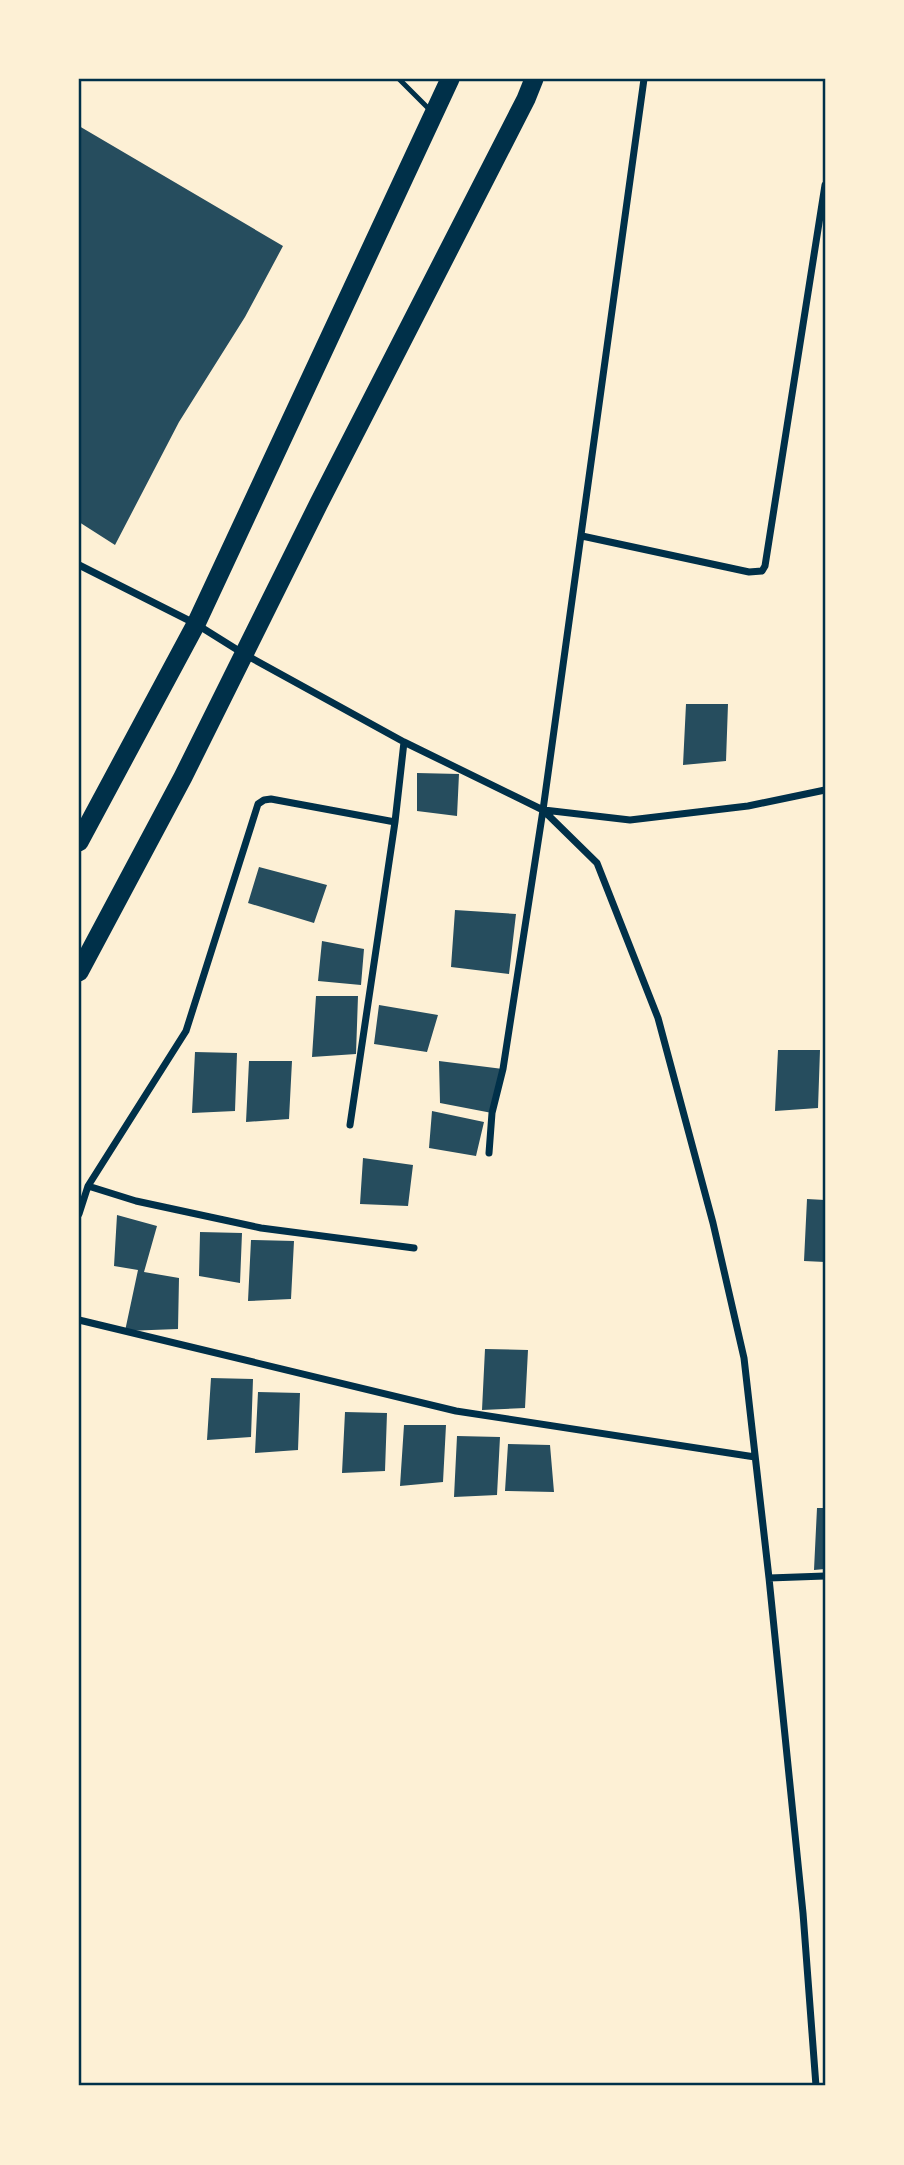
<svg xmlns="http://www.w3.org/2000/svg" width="904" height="2165" viewBox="0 0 904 2165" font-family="Signika,sans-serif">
<rect width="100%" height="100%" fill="#fdf0d5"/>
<path fill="#264d5e" d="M79,126L283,246L245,317L179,422L115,545L79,522Z
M686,704H728L726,761L683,765Z
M417,773L459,774L457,816L417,811Z
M259,867L327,885L314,923L248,903Z
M455,910L516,914L509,974L451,967Z
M322,941L364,949L361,985L318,981Z
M316,996H358L356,1054L312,1057Z
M379,1005L438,1015L427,1052L374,1044Z
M778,1050H820L818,1108L775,1111Z
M195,1052L237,1053L235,1111L192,1113Z
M249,1061H292L289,1119L246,1122Z
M439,1061L503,1069L492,1113L440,1103Z
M432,1111L484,1122L476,1156L429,1148Z
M363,1158L413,1165L408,1206L360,1204Z
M807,1199L825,1200V1262L804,1261Z
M117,1215L157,1226L144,1272L179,1278L178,1329L125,1331L138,1270L114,1266Z
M200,1232L242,1233L240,1283L199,1276Z
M251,1240L294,1241L291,1299L248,1301Z
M485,1349L528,1350L525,1408L482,1410Z
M211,1378L253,1379L251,1437L207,1440Z
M258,1392L300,1393L298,1450L255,1453Z
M345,1412L387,1413L385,1471L342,1473Z
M404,1425H446L443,1482L400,1486Z
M457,1436L500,1437L497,1495L454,1497Z
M508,1444L550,1445L554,1492L505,1491Z
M817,1508H825V1569L814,1570Z"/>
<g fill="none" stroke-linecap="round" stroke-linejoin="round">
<path stroke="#003049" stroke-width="5" d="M399,79L431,111"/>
<path stroke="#003049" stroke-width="7" d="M582,536L749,572L762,571L765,566L825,185
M79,565L196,624L244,654L404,742L543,810L597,863L658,1018L713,1223L744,1358L769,1578
M544,810L630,820L748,806L825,790
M350,1125L395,822L404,742
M489,1153L492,1113L503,1069L543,810L644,79
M88,1186L136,1201L261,1228L414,1248
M79,1214L88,1186L186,1031L258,804L264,800L271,799L395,822
M79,1320L456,1411L755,1457
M816,2086L803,1913L769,1578L825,1576"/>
<path stroke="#003049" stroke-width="19" d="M79,842L196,624L450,79
M79,972L183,777L319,503L526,99L534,79"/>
</g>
<rect width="904" height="2165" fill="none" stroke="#fdf0d5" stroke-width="161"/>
<rect x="80" y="80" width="744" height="2004" fill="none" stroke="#003049" stroke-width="2.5"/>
</svg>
